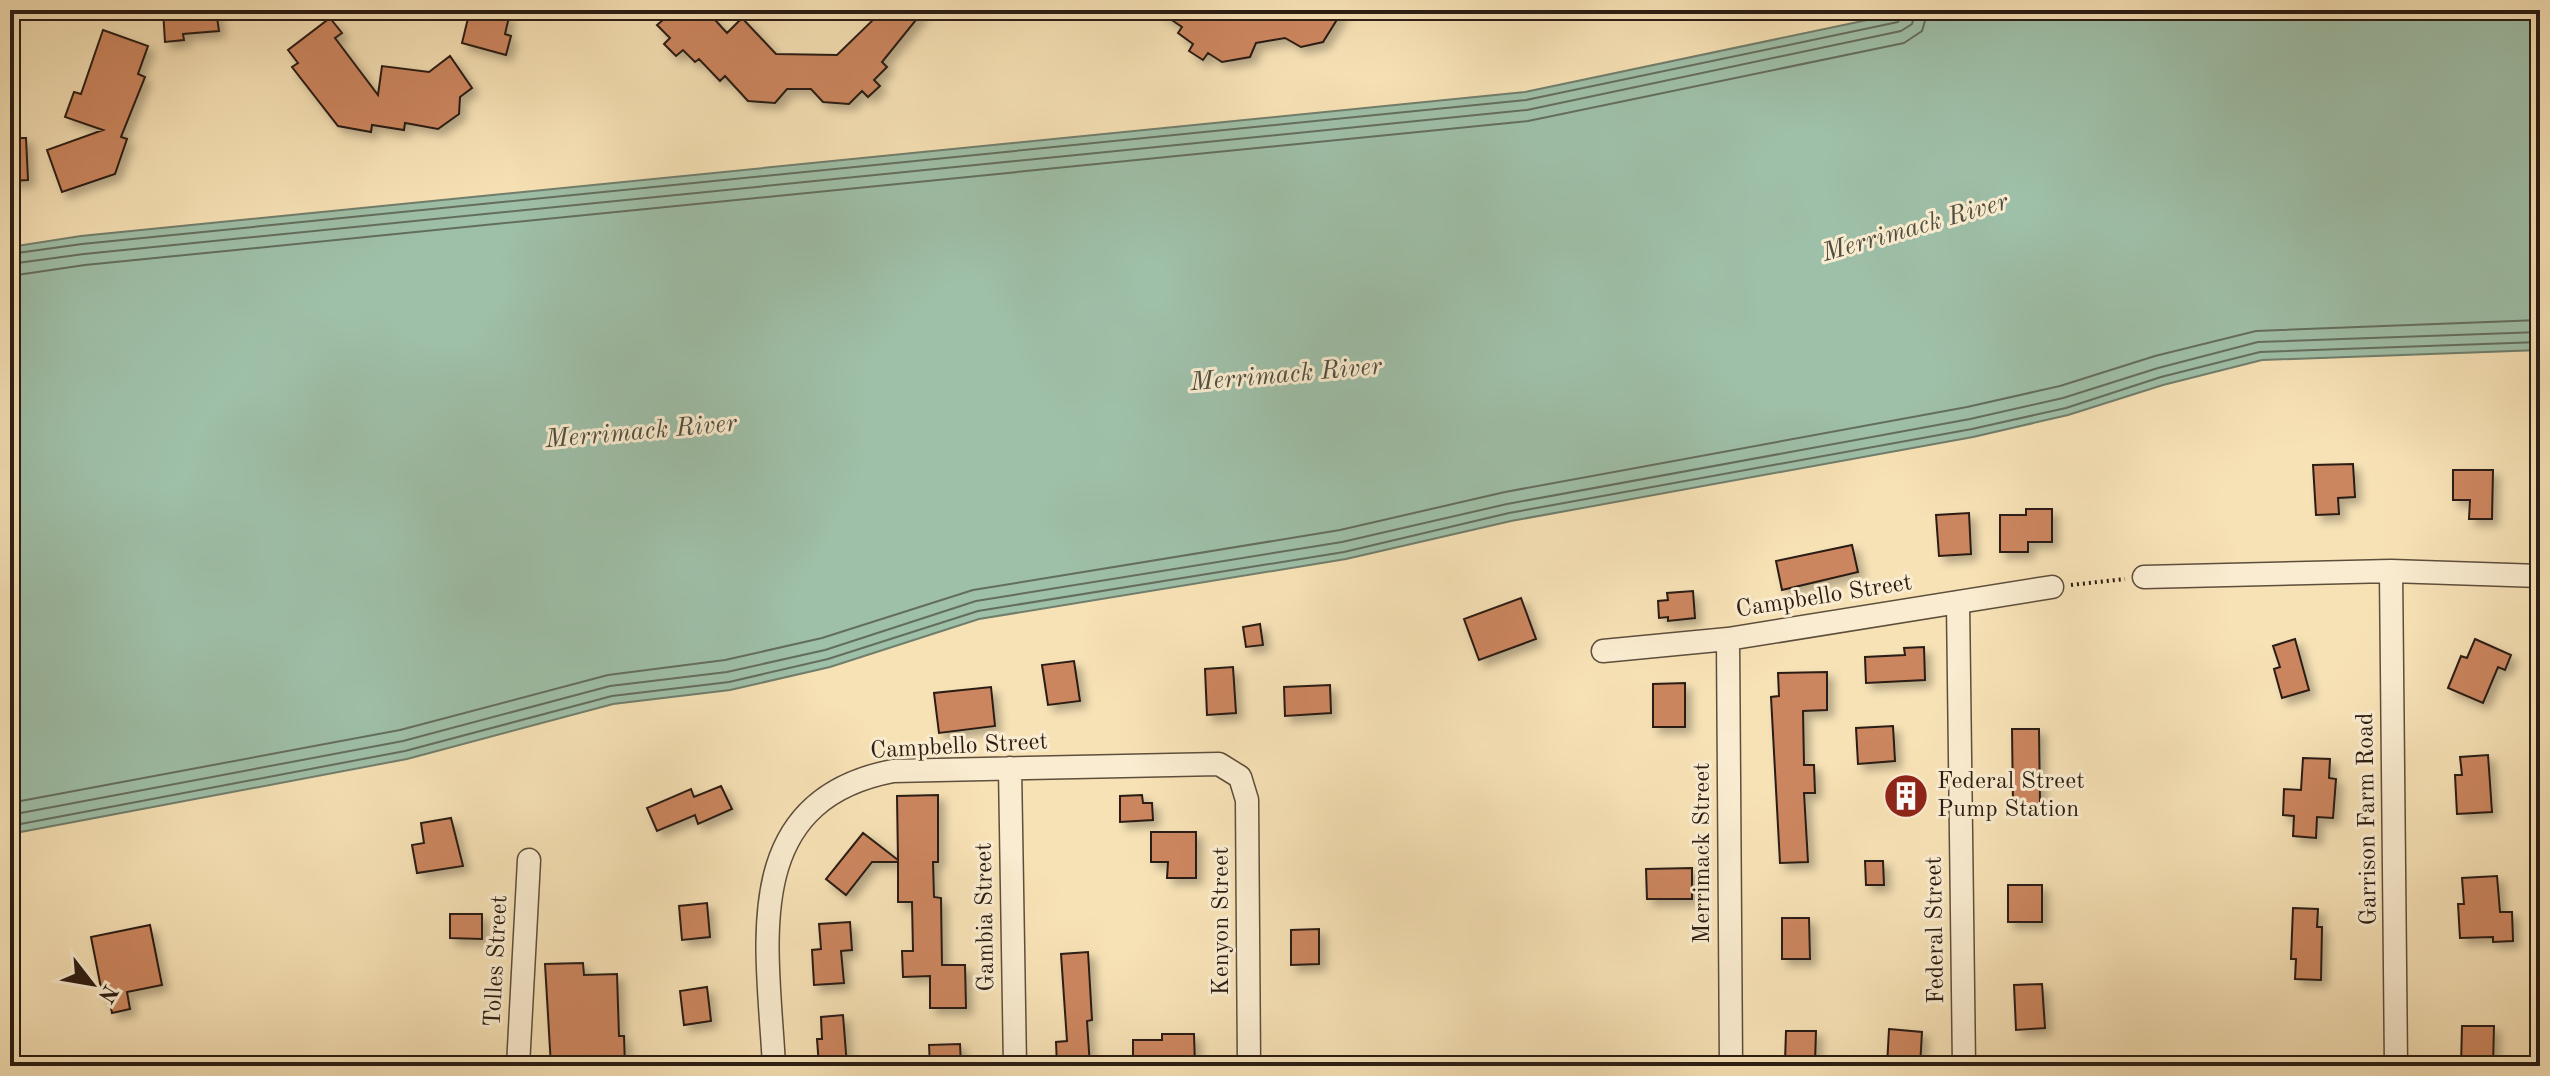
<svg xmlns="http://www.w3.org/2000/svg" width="2550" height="1076" viewBox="0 0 2550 1076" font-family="'Old Standard TT',serif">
<defs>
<filter id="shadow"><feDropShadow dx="6" dy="6" stdDeviation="4" flood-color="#0004"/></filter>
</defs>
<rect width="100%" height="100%" fill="#f7e2b6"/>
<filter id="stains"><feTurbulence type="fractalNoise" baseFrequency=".0025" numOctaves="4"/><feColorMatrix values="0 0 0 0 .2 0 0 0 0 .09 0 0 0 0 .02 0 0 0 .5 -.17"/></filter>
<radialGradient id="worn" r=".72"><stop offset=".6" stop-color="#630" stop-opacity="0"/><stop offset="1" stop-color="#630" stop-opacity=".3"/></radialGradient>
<path fill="#9ebfa8" stroke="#707e6c" stroke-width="2" d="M1915,10H2540V350L2262,360L2163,385L2068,415L1973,437L1511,521L1346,559L979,619L830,667L730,690L613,704L407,759L10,834V247L81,236L1525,92Z"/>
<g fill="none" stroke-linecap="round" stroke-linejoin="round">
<path stroke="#646e5e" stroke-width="2" d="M10,254L82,244L1526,100L1898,22L1906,10
M10,264L84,254L1527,110L1901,31L1912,24L1916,10
M10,276L85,265L1528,121L1904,43L1922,31L1928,10
M10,803L400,730L608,675L725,660L822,638L973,590L1340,530L1505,492L1967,407L2060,386L2155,356L2256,331L2540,320
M10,815L403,741L610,686L727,672L825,650L976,601L1342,542L1507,504L1970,419L2063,398L2158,368L2258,342L2540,332
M10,826L405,751L612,696L729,682L828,659L978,611L1344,552L1509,513L1972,429L2066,408L2161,377L2260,352L2540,342"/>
</g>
<path fill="#cc865f" stroke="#2b1d13" stroke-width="2" filter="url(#shadow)" d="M163,10H216L219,31L183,34L184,40L165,42Z
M470,10H503L502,15L509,17L505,34L511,36L506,55L462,43Z
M654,10H706L727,33L742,18L776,54L837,55L874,19L872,10H924L882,62L887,67L874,80L880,86L868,97L862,91L849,104L823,102L811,89H787L775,103L748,101L725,76L720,81L699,59L695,62L683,50L676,56L664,44L670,38L657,25L663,20Z
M1157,10H1343L1323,42L1301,47L1285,38L1256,43L1250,57L1222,62L1208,53L1203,60L1189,51L1193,44L1178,33L1182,27Z
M330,18L342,33L335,38L378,95L382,66L429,72L450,56L472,88L460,97L459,114L438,129L405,123L404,130L372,125L371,132L338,126L292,67L298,63L288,50Z
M103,30L148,46L138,74L145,77L121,137L127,139L115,174L62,192L47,150L103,130L65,117L74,92L81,94Z
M10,138H26L28,180L10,181Z
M2353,464L2355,497L2338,498L2339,514L2316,515L2313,465Z
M2453,470H2493L2492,519H2469L2470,500H2453Z
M2026,509H2052V542H2028V552H2000V515H2026Z
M1969,513L1971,554L1939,556L1936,515Z
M1852,545L1858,572L1782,590L1776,561Z
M1693,591L1695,618L1668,621V617L1659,618L1658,601L1668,600L1667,593Z
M1521,598L1536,639L1479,660L1464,619Z
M1260,624L1263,645L1246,647L1243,627Z
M2295,639L2309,690L2282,698L2274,669L2280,667L2273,646Z
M2475,639L2511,655L2505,670L2498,667L2483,703L2448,688L2461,656L2467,658Z
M1924,647L1925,680L1866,683L1865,657L1905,655L1904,648Z
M1074,661L1080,701L1048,705L1042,665Z
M1233,667L1236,713L1207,715L1205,669Z
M1827,672V710L1803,711L1804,765H1814L1815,793H1804L1808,862L1780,863L1771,697L1779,696L1778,673Z
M1685,683V727H1653V684Z
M1330,685L1331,713L1285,716L1284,687Z
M991,687L995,726L939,733L934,693Z
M1893,726L1895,761L1858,764L1856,728Z
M2012,729H2039L2040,804L2013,805Z
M2488,755L2492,812L2457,814L2455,775H2462L2460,757Z
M2303,758L2330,759L2329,778L2336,779L2333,818L2317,817L2316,838L2293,836L2294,816L2283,815L2284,789L2301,790Z
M721,786L732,809L698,824L695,815L657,831L647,808L691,789L694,797Z
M938,795V862H933L934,897L941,898L942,965H965L966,1008H930V976L903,977L902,951H913L912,902H898V862H872L846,895L826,879L863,833L898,860L897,796Z
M1142,795L1143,803H1152L1153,820L1120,822V796Z
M451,818L463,866L417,873L412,845L424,843L421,823Z
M1151,832H1196V878H1167L1168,862H1151Z
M1865,861H1883L1884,885H1866Z
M1692,868V899H1647L1646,869Z
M2497,876L2500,912H2512L2513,941L2493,942V937L2460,938L2458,904H2464L2462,878Z
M2008,885H2042V922H2008Z
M707,903L710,937L682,940L679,906Z
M2293,908L2318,909L2317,927H2322L2321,980L2295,979L2296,959H2291Z
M450,914H482V939L450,938Z
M1782,918H1809L1810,959H1782Z
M850,922L852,950L841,951L844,983L814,985L812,950L821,949L819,924Z
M150,925L162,985L127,992L130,1009L112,1013L109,997L103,998L91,937Z
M1319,929V964L1291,965V930Z
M1088,952L1092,1020L1087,1021L1090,1066H1057L1056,1042L1067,1041L1061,954Z
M583,963L584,975L617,974L619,1036H624L625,1066H551L545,964Z
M2042,984L2045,1028L2016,1030L2014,985Z
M707,987L711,1021L684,1025L680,991Z
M843,1015L847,1066H819L817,1039H822L821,1017Z
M2462,1026H2494L2493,1066H2461Z
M1889,1029L1922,1032L1920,1066H1887Z
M1786,1031H1816L1815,1063L1785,1062Z
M1162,1034H1194L1195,1066H1162V1058H1133V1040H1162Z
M960,1044L961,1066H930L929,1045Z"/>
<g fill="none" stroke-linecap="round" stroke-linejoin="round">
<g stroke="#5e4e3c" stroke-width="25">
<path id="minor" d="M2391,571L2396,1066
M2144,577L2391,571L2540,576
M1958,602L1964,1066
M1728,639L1731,1066
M1603,651L1728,639L2052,587
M1010,768L1015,1066
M518,1066L529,860
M774,1066C768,947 737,801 893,771L1219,764L1240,777L1247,800L1249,1066"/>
</g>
<path stroke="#2b1d13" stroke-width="4" stroke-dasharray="2 4" stroke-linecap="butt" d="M2071,585L2125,579"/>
<use href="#minor" stroke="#faecd0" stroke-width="22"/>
</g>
<defs>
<g id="building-disc" transform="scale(2.3)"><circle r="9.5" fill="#8f2418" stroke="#faecd0"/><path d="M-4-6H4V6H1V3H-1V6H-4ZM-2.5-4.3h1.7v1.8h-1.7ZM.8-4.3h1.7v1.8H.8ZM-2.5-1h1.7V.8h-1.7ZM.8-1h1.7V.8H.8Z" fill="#fff"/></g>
</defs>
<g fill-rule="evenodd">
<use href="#building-disc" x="1906" y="796"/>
</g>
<g text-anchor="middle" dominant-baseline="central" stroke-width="6" stroke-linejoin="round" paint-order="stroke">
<g font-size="24" fill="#2b1d13" stroke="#faecd0">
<text transform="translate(1824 597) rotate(-9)">Campbello Street</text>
<text transform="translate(959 747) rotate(-3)">Campbello Street</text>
<text transform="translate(2368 819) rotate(-91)">Garrison Farm Road</text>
<text transform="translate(1703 853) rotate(-90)">Merrimack Street</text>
<text transform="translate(986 917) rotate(-91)">Gambia Street</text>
<text transform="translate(1222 921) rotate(-90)">Kenyon Street</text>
<text transform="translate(1936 930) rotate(-91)">Federal Street</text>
<text transform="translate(497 961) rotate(-87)">Tolles Street</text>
</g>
<g font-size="24" fill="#2b1d13" stroke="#faecd0" text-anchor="start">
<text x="1937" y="782">Federal Street<tspan x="1937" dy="28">Pump Station</tspan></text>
</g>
<g font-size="26" font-style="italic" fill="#4e4e40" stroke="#faecd0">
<text transform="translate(1915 228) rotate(-16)">Merrimack River</text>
<text transform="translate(1286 375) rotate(-5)">Merrimack River</text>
<text transform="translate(641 432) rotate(-5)">Merrimack River</text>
</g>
</g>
<rect width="2550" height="1076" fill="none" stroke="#f7e2b6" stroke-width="40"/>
<rect x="12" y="12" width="2526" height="1052" fill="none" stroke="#2b1d13" stroke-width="4"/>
<rect x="20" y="20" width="2510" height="1036" fill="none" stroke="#2b1d13" stroke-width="2"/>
<g transform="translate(92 984) rotate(121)" stroke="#faecd0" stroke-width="6" paint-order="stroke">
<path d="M0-6L14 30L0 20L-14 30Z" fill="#2b1d13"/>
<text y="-12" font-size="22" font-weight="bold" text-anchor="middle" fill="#2b1d13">N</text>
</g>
<rect width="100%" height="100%" filter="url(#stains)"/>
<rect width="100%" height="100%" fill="url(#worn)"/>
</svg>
